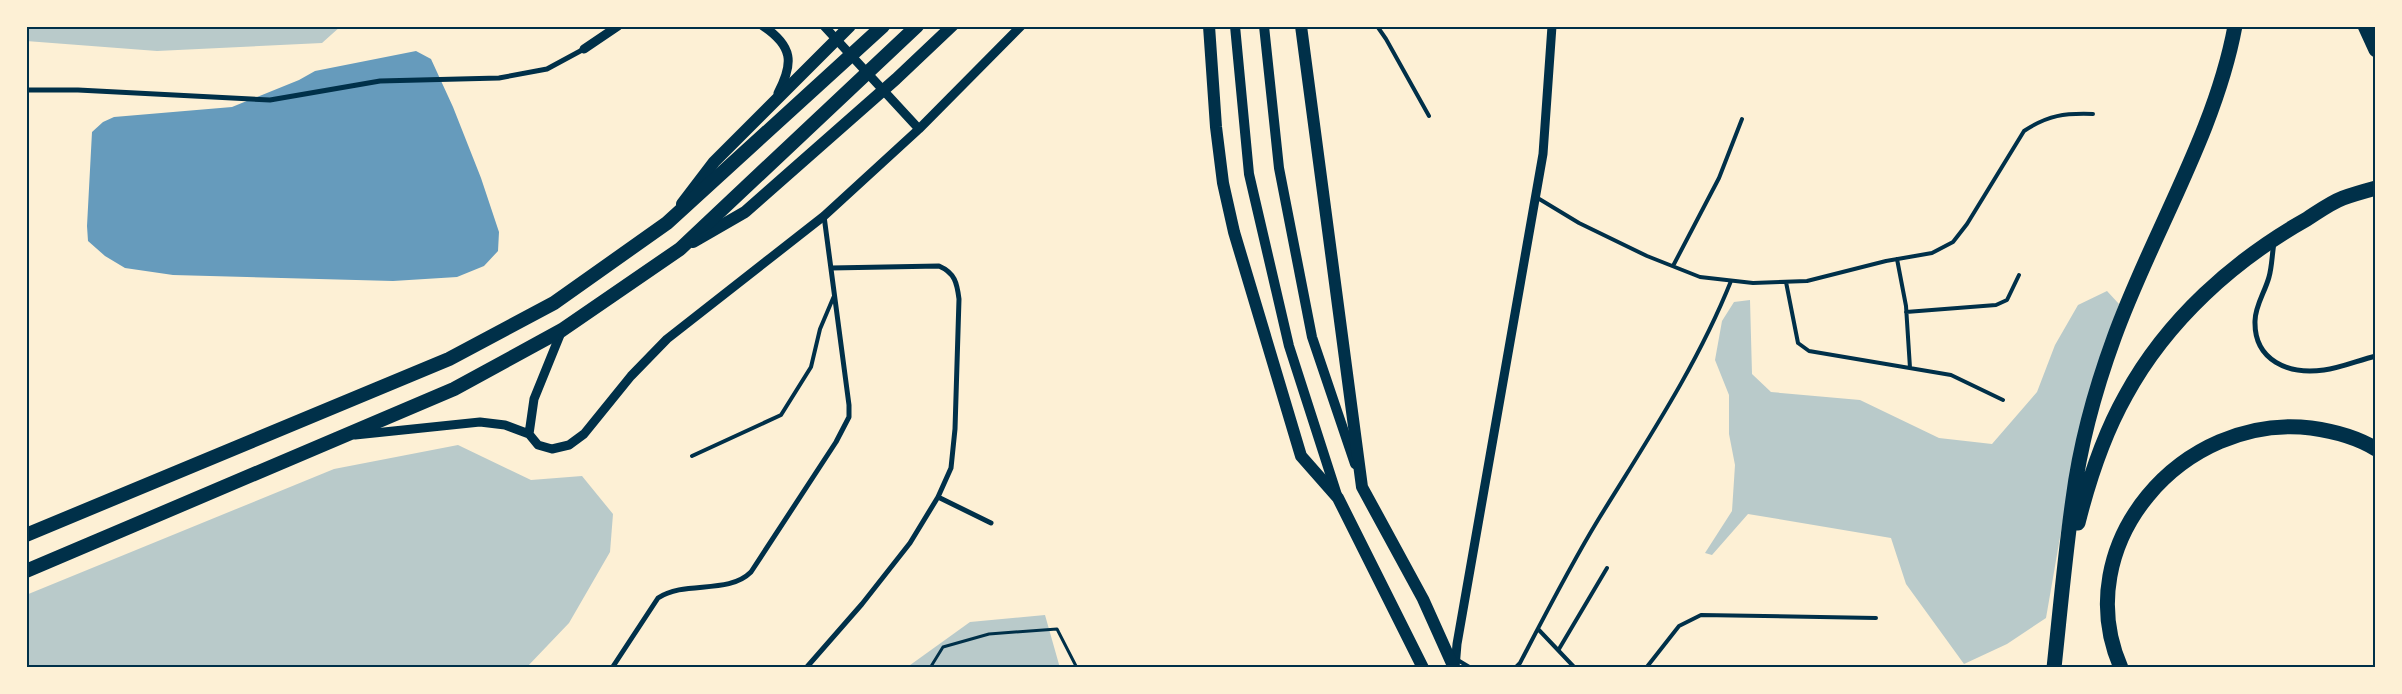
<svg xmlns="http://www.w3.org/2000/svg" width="2402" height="694" viewBox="0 0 2402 694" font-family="Signika,sans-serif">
<rect width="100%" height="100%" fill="#fdf0d5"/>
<path fill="#b9caca" d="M26,26H341L322,43L157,51L26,41Z
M2107,291L2119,304C2080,407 2065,510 2046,618L2007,644L1964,664L1906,584L1891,538L1748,514L1712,555L1705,553L1732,511L1735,465L1729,434V395L1715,360L1722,321L1734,302L1750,300L1752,374L1771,392L1860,400L1939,438L1992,444L2037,392L2055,345L2078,305Z
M458,445L531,480L582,476L613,514L610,552L569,623L526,668H26V595L334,469Z
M1045,615L1060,668H906L970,622Z"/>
<path fill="#669bbc" d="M416,51L431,59L453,107L481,178L499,232L498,251L484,266L457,277L393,281L173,275L125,268L105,256L88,241L87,226L92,132L103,122L114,117L232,107L299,80L315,71Z"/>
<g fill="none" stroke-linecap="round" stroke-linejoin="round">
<path stroke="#003049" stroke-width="3" d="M930,668L943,647L989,634L1057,629L1077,668"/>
<path stroke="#003049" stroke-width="4" d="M1377,26L1386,39L1429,116
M1536,197L1579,223L1647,256L1700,277L1753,283L1807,281L1886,261L1932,253L1953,242L1967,224L2024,131C2048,115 2065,113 2093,114
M1897,259L1906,306L1910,368
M1673,266L1719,178L1742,119
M1786,282L1798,343L1809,351L1951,375L2003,400
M1906,312L1996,305L2007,300L2019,275
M692,456L781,415L811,367L820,329L834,296
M1538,629L1575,668
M1559,649L1607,568
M1456,659L1471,668
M1515,668L1520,663C1545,615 1570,566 1598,520C1646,442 1697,366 1731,281
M1646,668L1679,626L1701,615L1876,618"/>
<path stroke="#003049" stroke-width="5" d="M26,90H78L270,100L380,81L499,78L547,69L584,49
M2274,243C2272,254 2272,267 2269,277C2265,292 2255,306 2255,321C2254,361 2289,375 2324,370C2341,368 2359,360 2376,356
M938,497L991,523
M612,668L658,598C685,580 728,595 751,572L836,442L849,417V405L824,216
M806,668L862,604L910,543L938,497L951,468L955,429L959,299C957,283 955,273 939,266L831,268"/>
<path stroke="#003049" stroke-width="9" d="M763,26C793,46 794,63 778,93
M824,26L919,129
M584,49L618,26
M529,434L534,399L562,330
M355,435L480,422L505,425L529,434L538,445L552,449L569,445L584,434L631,376L667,339L824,216L919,129L1021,26
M1455,668L1457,644L1543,154L1552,26"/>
<path stroke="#003049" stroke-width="10" d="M1235,26L1249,174L1289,346L1337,495
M1264,26L1279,168L1312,337L1355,464"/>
<path stroke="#003049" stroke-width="12" d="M1209,26L1216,127L1223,183L1234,232L1301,456L1338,498L1423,668
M1301,26L1362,487L1423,599L1454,668
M682,204L714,162L850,26
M693,242L745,212L896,79L952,26"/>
<path stroke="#003049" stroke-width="14" d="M26,535L449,359L554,303L667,223L883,26
M26,571L454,389L562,330L680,249L917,26"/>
<path stroke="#003049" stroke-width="15" d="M2365,26L2376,50
M2078,523C2089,479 2104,434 2126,395C2167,320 2234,260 2307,219C2318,212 2330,203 2343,198C2354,194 2365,191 2376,188
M2054,668C2060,612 2065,555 2073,499C2080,445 2095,390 2114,338C2151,235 2215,134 2235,26
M2121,668C2067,544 2183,413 2311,428C2333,431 2358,438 2376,449"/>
</g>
<rect width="2402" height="694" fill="none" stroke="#fdf0d5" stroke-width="55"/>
<rect x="28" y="28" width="2346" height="638" fill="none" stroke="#003049" stroke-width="2"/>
</svg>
